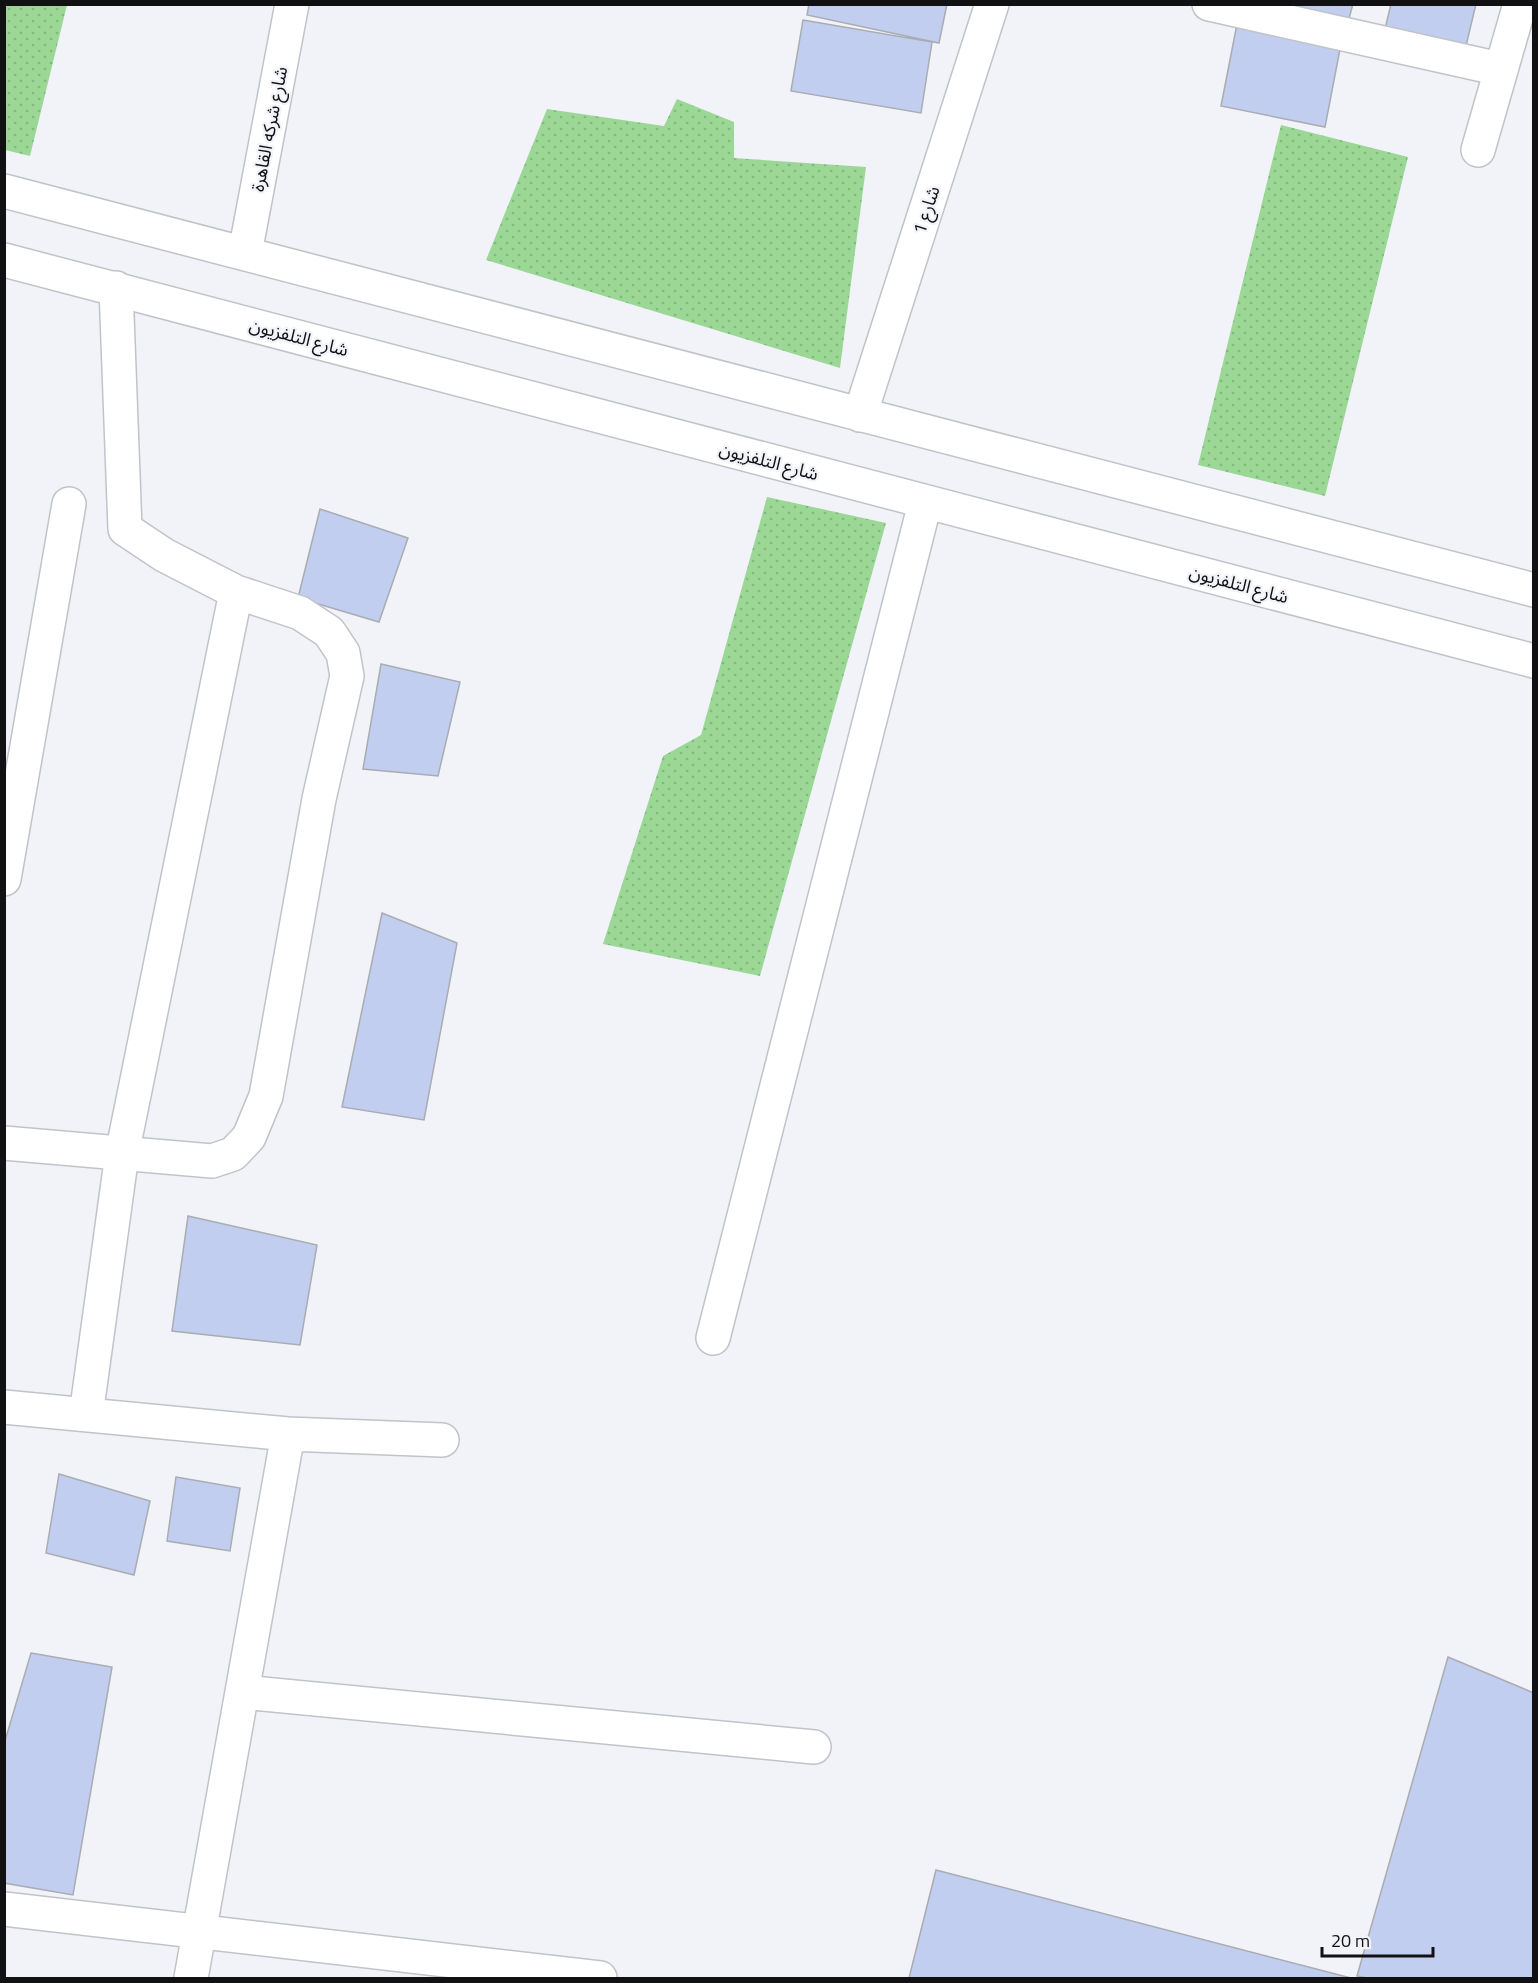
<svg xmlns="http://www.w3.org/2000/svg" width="1538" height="1983" viewBox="0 0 1538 1983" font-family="'Titillium Web','Noto Sans Arabic',sans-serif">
<defs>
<pattern id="grass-dots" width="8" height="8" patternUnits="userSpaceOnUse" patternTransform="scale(1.5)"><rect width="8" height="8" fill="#9bd896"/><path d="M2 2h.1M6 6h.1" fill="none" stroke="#84b880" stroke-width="1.8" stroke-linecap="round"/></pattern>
</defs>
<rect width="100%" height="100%" fill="#f1f3f9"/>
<path fill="url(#grass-dots)" d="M5,4L67,5L30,156L5,150Z
M677,99L734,122V158L866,167L840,368L486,260L547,109L664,126Z
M1281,125L1408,157L1325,496L1198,465Z
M767,497L886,523L760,976L603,944L663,756L701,735Z"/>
<path fill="#c1ceef" stroke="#a9acb1" stroke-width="1.5" d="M809,4H947L939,43L807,15Z
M1286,4H1353L1348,22Z
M1391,4H1476L1465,50L1385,29Z
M803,20L932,42L921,113L791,91Z
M1237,24L1341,44L1325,127L1221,106Z
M320,509L408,538L379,622L298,598Z
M381,664L460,682L438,776L363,769Z
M382,913L457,943L424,1120L342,1107Z
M188,1216L317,1245L300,1345L172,1331Z
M59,1474L150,1501L134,1575L46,1553Z
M176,1477L240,1488L230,1551L167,1541Z
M31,1653L112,1667L73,1895L4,1883V1744Z
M1448,1657L1534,1693V1978H1367L1357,1976Z
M936,1870L1351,1978H909Z"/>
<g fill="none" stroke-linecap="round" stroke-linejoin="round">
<g stroke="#c0c3c8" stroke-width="36">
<path id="street" d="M1209,4L1500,69
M1478,150L1520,4
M245,253L292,4
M860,415L992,4
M4,879L69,504
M4,1143L212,1161L233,1154L249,1137L266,1096L319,799L347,676L343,653L329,632L300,613L236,592L164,555L125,529L116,288
M713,1338L925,503
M4,1407L288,1434L442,1440
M86,1415L122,1154L236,592
M242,1692L814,1747
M4,1909L600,1978
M191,1978L288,1434"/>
</g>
<g stroke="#c0c3c8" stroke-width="36">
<path id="secondary" d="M4,191L1534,590
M4,260L1534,661"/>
</g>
<use href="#street" stroke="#fff" stroke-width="33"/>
<use href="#secondary" stroke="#fff" stroke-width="33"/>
</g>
<g text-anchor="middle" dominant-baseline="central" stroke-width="4.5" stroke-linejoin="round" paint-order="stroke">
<g font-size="18" fill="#111113" stroke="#f1f3f9">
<text transform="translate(269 129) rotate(-79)">شارع شركه القاهرة</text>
<text transform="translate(926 210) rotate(-72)">شارع 1</text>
<text transform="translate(299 337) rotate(15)">شارع التلفزيون</text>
<text transform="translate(769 461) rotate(15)">شارع التلفزيون</text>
<text transform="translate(1239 584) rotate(15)">شارع التلفزيون</text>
</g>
</g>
<rect width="1538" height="1983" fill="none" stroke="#111113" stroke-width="12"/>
<path d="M1322 1947v9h111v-9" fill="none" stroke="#111113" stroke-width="3"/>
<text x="1331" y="1947" font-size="18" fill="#111113" stroke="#f1f3f9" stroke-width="4.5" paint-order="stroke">20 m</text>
</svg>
